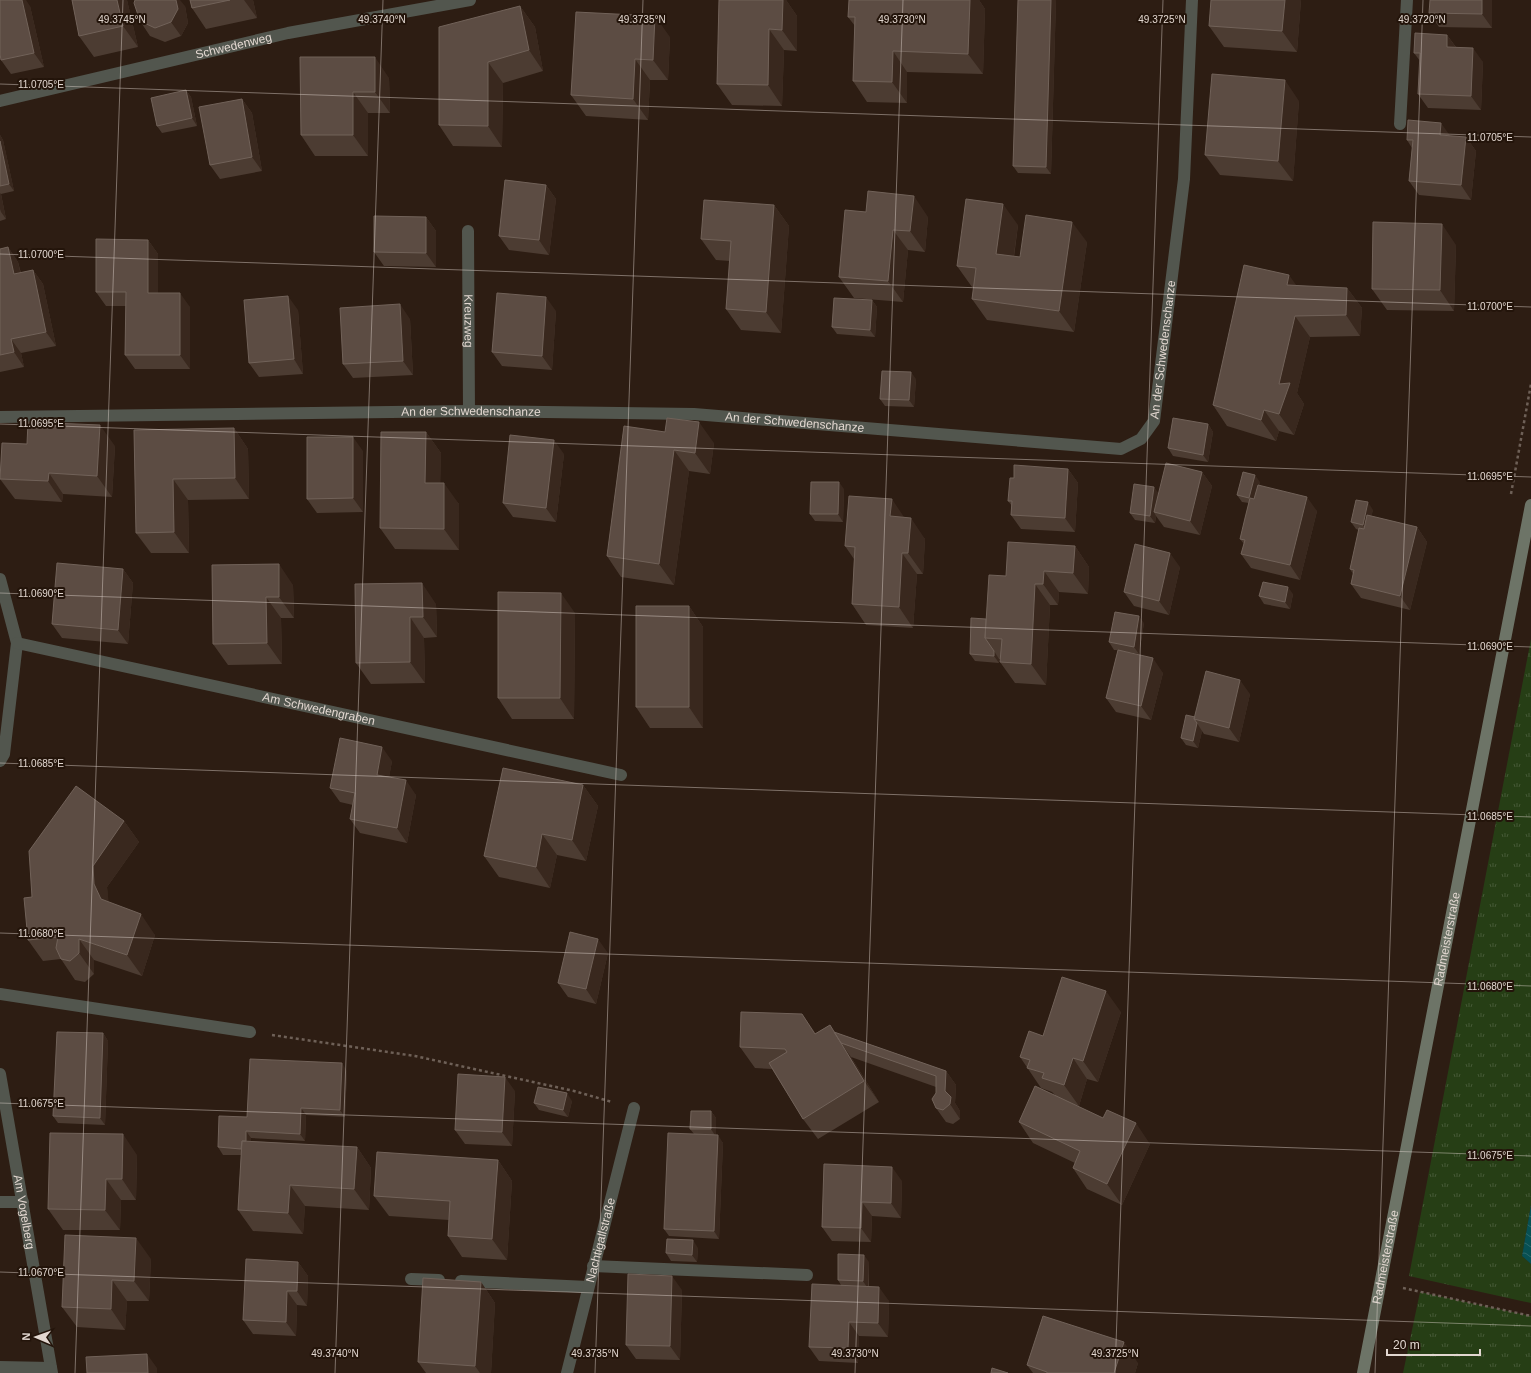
<svg xmlns="http://www.w3.org/2000/svg" width="1531" height="1373" viewBox="0 0 1531 1373" font-family="Helvetica,sans-serif">
<defs>
<pattern id="grass-tufts" width="24" height="20" patternUnits="userSpaceOnUse"><rect width="24" height="20" fill="#263e15"/><path d="M3 7l-1-3M5 7V3M7 7l1-3M15 17l-1-3M17 17v-4M19 17l1-3" fill="none" stroke="#455936"/></pattern>
<pattern id="water-waves" width="16" height="10" patternUnits="userSpaceOnUse"><rect width="16" height="10" fill="#075053"/><path d="M0 5q4-4 8 0t8 0" fill="none" stroke="#2b686b"/></pattern>
</defs>
<rect width="100%" height="100%" fill="#2d1d13"/>
<path fill="url(#grass-tufts)" d="M1531,639V1205L1522,1256L1531,1264V1303L1409,1276Z
M1420,1292L1531,1316V1373H1403Z"/>
<path fill="url(#water-waves)" d="M1531,1205V1264L1522,1256Z"/>
<g fill="none" stroke-linecap="round" stroke-linejoin="round">
<path stroke="#6e6057" stroke-width="2.5" stroke-dasharray="3 3" stroke-linecap="butt" d="M1511,494L1531,384
M272,1035L415,1056L574,1091L612,1102
M1403,1288L1531,1316"/>
<path stroke="#52564e" stroke-width="12" d="M1400,124L1407,0
M0,994L250,1032
M0,1202H23
M593,1266L807,1275
M411,1279L439,1280
M461,1281L588,1287"/>
<g stroke="#52564e" stroke-width="12">
<path id="s1" d="M0,101L288,33L470,0"/>
<path id="s2" d="M468,231L469,411"/>
<path id="s3" d="M0,417L469,411L694,414L1121,449L1141,439L1154,421L1184,179L1192,0"/>
<path d="M0,579L17,643L4,754L0,761"/>
<path id="s4" d="M17,643L621,775"/>
<path id="s5" d="M0,1074L52,1373"/>
<path d="M0,1367L51,1368"/>
<path id="s6" d="M567,1373L634,1108"/>
</g>
<path stroke="#6d7467" stroke-width="12" id="s7" d="M1363,1373L1531,505"/>
</g>
<path fill="#4c3c32" d="M72,0H127L138,47L94,57L79,36Z
M190,0H253L257,18L206,29L192,8Z
M719,0H786L797,16V51L784,50L782,106L732,105L717,84Z
M849,0H979L985,9L983,74L907,72V103L867,102L853,81L855,26L848,17Z
M1018,0H1056L1051,174L1018,173L1013,166Z
M1211,0H1301L1297,52L1224,47L1209,26Z
M1492,0V28L1439,27L1429,13Z
M30,6L44,67L11,74L1,60Z
M185,6L188,23L181,36L165,42L150,36L140,21Z
M520,6L535,27L543,71L503,83L502,147L453,146L439,125Z
M1447,35L1456,47L1483,62L1481,110L1428,108L1418,94L1420,61L1414,53Z
M670,37L668,80H650L648,120L586,116L571,95Z
M300,57L389,78L390,113H368V156H315L301,135Z
M186,90L191,97L197,126L162,133L157,126Z
M242,99L252,113L262,171L220,179L210,165Z
M1299,101L1293,181L1220,175L1205,155Z
M0,135L3,140L14,191L1,194L6,219L0,221Z
M1449,136L1466,137L1476,151L1471,200L1419,195L1409,181L1412,148L1407,140Z
M546,185L556,199L549,255L509,250L499,236Z
M774,205L789,226L781,333L741,330L726,309L730,261L716,260L701,239Z
M866,212L928,217L925,252L908,250L903,302L854,298L839,277Z
M426,217L436,231V267L384,266L374,252Z
M1018,225L1014,257H1020L1087,242L1074,332L987,320L972,299L974,287H972L957,266Z
M148,240L158,254V293L190,307V369H135L125,355L126,306H106L96,292Z
M1456,245L1454,311L1387,310L1372,289Z
M8,247L18,262L21,273L33,270L43,284L56,346L21,353L24,367L0,372V249Z
M1297,286L1347,288L1362,308L1360,336L1310,337L1297,393L1304,404L1294,435L1279,431L1276,441L1227,426L1213,405Z
M872,300L877,307L875,337L837,334L832,327Z
M298,310L303,374L259,377L249,363Z
M556,311L552,370L502,366L492,352Z
M410,319L413,375L353,378L343,364Z
M916,379L914,407L885,406L880,399Z
M1208,424L1213,432L1208,462L1173,456L1168,448Z
M624,426L714,443L710,474L689,471L674,585L621,577L607,556Z
M234,428L248,449L249,499L188,500L189,553H151L136,533L134,430Z
M426,432L441,453L440,483L459,504V550L395,549L380,528Z
M115,446L112,497L63,494L62,502L15,499L0,479Z
M363,451V512L317,513L307,499Z
M564,454L556,522L513,517L503,503Z
M1068,469L1078,483L1075,532L1021,529L1011,515L1012,506L1008,501L1014,478Z
M1202,472L1212,486L1200,535L1164,527L1156,516L1155,523L1135,520L1130,513L1159,493Z
M1260,482L1259,485L1317,511L1300,580L1251,568L1241,554L1244,544L1240,539L1249,503L1242,502L1237,495Z
M844,489L843,522L815,521L810,514Z
M1373,510L1371,516L1417,527L1427,542L1410,610L1361,598L1351,584L1353,574L1350,569L1359,530L1356,529L1351,522Z
M904,517L925,539L923,574H917L913,628L866,625L852,604L854,559L845,546Z
M1075,546L1089,567L1088,594L1059,592L1058,605H1050L1046,685L1015,683L1000,662L1001,659H999V663L975,661L970,654L1006,576Z
M212,565L293,585L294,618H281L282,664L228,665L213,644Z
M1180,567L1169,615L1134,606L1124,592Z
M123,569L133,583L128,644L62,638L52,624Z
M355,584L436,604L437,637L424,638L425,683L371,684L356,663Z
M1293,594L1290,609L1264,604L1259,596Z
M689,606L703,627V728H650L636,707Z
M575,613L574,719H512L498,698Z
M1144,623L1139,654L1121,651L1163,673L1151,720L1116,712L1106,698L1118,650H1114L1109,642Z
M1250,694L1239,742L1204,734L1202,731L1198,748L1186,745L1181,738L1195,717Z
M392,761L389,777L416,795L407,843L360,833L350,819L353,805L340,802L330,788Z
M583,785L598,806L586,861L557,855L550,888L499,877L484,856Z
M124,821L139,842L107,887L108,902L155,935L142,976L94,960V974L85,982L75,980L61,959L43,961L28,940L32,897Z
M608,953L596,1004L568,997L558,983Z
M1121,1012L1098,1082L1087,1079L1079,1106L1072,1104L1150,1144L1122,1205L1087,1189L1073,1168L1075,1163L1033,1143L1019,1122L1055,1095L1052,1092L1041,1088L1020,1057L1043,1036Z
M830,1025L834,1032L946,1071L956,1085L955,1103L960,1111V1119L953,1124L946,1122L936,1108V1087L851,1057L879,1102L818,1139L803,1119L772,1069L755,1068L740,1047L816,1033Z
M103,1033L108,1041L105,1125L58,1123L53,1116Z
M347,1071L345,1117L306,1115L305,1141L251,1138V1141L357,1147L371,1168L369,1210L305,1206L303,1234L253,1231L238,1210L241,1155H223L218,1147L247,1117Z
M515,1091L512,1146L465,1144L455,1130Z
M572,1101L568,1117L539,1110L534,1103Z
M711,1111L716,1118V1135L723,1143L719,1239L669,1236L664,1229L694,1134L690,1129Z
M137,1155L136,1200H121L120,1230H63L48,1209Z
M498,1160L512,1181L507,1260L462,1257L448,1236L449,1220L389,1216L374,1196Z
M824,1164L902,1181L901,1218L872,1216L871,1242L832,1241L822,1227Z
M698,1248L697,1262L671,1261L666,1253Z
M151,1259L149,1301H127L125,1330L77,1327L62,1307Z
M298,1262L308,1276L307,1306L297,1305L296,1336L253,1334L243,1320Z
M869,1262V1287L889,1301L888,1337L859,1336L858,1363L819,1361L809,1347L841,1285L838,1280Z
M481,1282L495,1303L491,1373H426L418,1362Z
M682,1290L680,1360L636,1359L626,1345Z
M1138,1363L1135,1373H1033L1027,1365Z"/>
<path fill="#39281e" d="M22,0H26L30,6L44,67L34,53Z
M117,0H127L138,47L123,26Z
M176,0H180L185,6L188,23L181,36L171,22Z
M244,0H253L257,18Z
M783,0H786L797,16V51L782,30Z
M970,0H979L985,9L983,74L968,54Z
M1051,0H1056L1051,174L1046,167Z
M1285,0H1301L1297,52L1282,31Z
M1482,0H1492V28L1482,14Z
M520,6L535,27L543,71L529,50Z
M655,16L670,37L668,80L653,60Z
M769,29L784,50L782,106L768,85Z
M1447,35L1457,49L1447,47Z
M1473,48L1483,62L1481,110L1471,96Z
M893,51L907,72V103L892,82Z
M375,57L389,78L390,113L375,92Z
M635,59L650,80L648,120L633,99Z
M488,62L503,83L502,147L488,126Z
M1285,80L1299,101L1293,181L1278,161Z
M186,90L191,97L197,126L192,118Z
M353,92L368,113V156L353,135Z
M242,99L252,113L262,171L252,157Z
M1441,123L1451,137L1440,135Z
M0,135L3,140L14,191L9,184L0,141Z
M1466,137L1476,151L1471,200L1461,185Z
M546,185L556,199L549,255L539,240Z
M0,193L1,194L6,219L1,212L0,209Z
M914,196L928,217L925,252L910,231Z
M1003,204L1018,225L1011,275L996,254Z
M774,205L789,226L781,333L766,312Z
M426,217L436,231V267L426,253Z
M1072,222L1087,242L1074,332L1059,311Z
M1442,224L1456,245L1454,311L1440,290Z
M893,230L908,250L903,302L888,281Z
M148,240L158,254V307L148,293Z
M8,247L18,262L24,289L14,274Z
M33,270L43,284L56,346L46,332Z
M1289,275L1304,296L1287,285Z
M1347,288L1362,308L1360,336L1346,315Z
M180,293L190,307V369L180,355Z
M288,296L298,310L303,374L294,359Z
M546,297L556,311L552,370L542,356Z
M872,300L877,307L875,337L870,330Z
M400,304L410,319L413,375L403,361Z
M1295,316L1310,337L1297,393L1304,404L1294,435L1279,414V384Z
M11,339L21,353L24,367L14,352Z
M911,372L916,379L914,407L909,400Z
M1264,410L1279,431L1276,441L1261,420Z
M699,422L714,443L710,474L695,453Z
M1208,424L1213,432L1208,462L1203,455Z
M100,425L115,446L112,497L97,476Z
M234,428L248,449L249,499L235,478Z
M426,432L441,453L440,504L425,483Z
M353,437L363,451V512L353,498Z
M554,440L564,454L556,522L546,508Z
M674,450L689,471L674,585L659,564Z
M1068,469L1078,483L1075,532L1065,518Z
M1202,472L1212,486L1200,535L1190,521Z
M49,473L63,494L62,502L48,481Z
M1255,475L1260,482L1254,505L1249,498Z
M173,479L188,500L189,553L174,532Z
M839,482L844,489L843,522L838,514Z
M444,483L459,504V550L444,529Z
M1154,487L1159,494L1154,512L1156,516L1155,523L1150,516Z
M1307,497L1317,511L1300,580L1290,565Z
M892,499L906,520L890,516Z
M1368,502L1373,510L1368,532L1363,525Z
M911,518L925,539L923,574L908,553Z
M1417,527L1427,542L1410,610L1400,596Z
M1075,546L1089,567L1088,594L1073,573Z
M902,553L917,574L913,628L899,607Z
M1170,553L1180,567L1169,615L1159,601Z
M279,564L293,585L294,618L279,597Z
M123,569L133,583L128,644L118,630Z
M1044,571L1059,592L1058,605L1043,584Z
M422,583L436,604L437,637L423,617Z
M1035,584L1050,605L1046,685L1031,664Z
M1288,587L1293,594L1290,609L1285,602Z
M561,593L575,613L574,719L560,698Z
M266,597L281,618L282,664L267,643Z
M689,606L703,627V728L689,707Z
M1139,616L1144,623L1139,654L1134,647Z
M410,617L424,638L425,683L410,662Z
M994,651L999,659V663L994,656Z
M1153,658L1163,673L1151,720L1141,706Z
M1240,680L1250,694L1239,742L1229,728Z
M1197,723L1202,731L1198,748L1193,741Z
M382,747L392,761L387,789L377,775Z
M406,780L416,795L407,843L397,828Z
M583,785L598,806L586,861L572,840Z
M124,821L139,842L107,887L109,905L101,899L94,884L93,866Z
M542,834L557,855L550,888L536,867Z
M141,914L155,935L142,976L127,955Z
M79,939L94,960V974L79,953Z
M598,939L608,953L596,1004L586,989Z
M1106,991L1121,1012L1098,1082L1083,1061Z
M802,1014L817,1035L815,1034Z
M830,1025L842,1043H841L851,1057L879,1102L864,1081Z
M103,1033L108,1041L105,1125L100,1118Z
M1073,1058L1087,1079L1079,1106L1064,1085Z
M342,1063L347,1071L345,1117L340,1110Z
M946,1071L956,1085L955,1103L960,1111V1119L950,1104L945,1091Z
M505,1077L515,1091L512,1146L502,1132Z
M567,1093L572,1101L568,1117L563,1110Z
M301,1108L306,1115L305,1141L300,1134Z
M711,1111L716,1118V1137L711,1129Z
M1136,1123L1150,1144L1122,1205L1107,1184Z
M246,1131L251,1138V1156L246,1149Z
M123,1134L137,1155L136,1200L122,1179Z
M718,1135L723,1143L719,1239L714,1231Z
M357,1147L371,1168L369,1210L354,1189Z
M498,1160L512,1181L507,1260L492,1239Z
M892,1167L902,1181L901,1218L891,1203Z
M106,1179L121,1200L120,1230L105,1210Z
M290,1185L305,1206L303,1234L288,1213Z
M862,1202L872,1216L871,1242L861,1228Z
M136,1238L151,1259L149,1301L134,1281Z
M693,1240L698,1248L697,1262L692,1255Z
M864,1255L869,1262L868,1289L863,1281Z
M298,1262L308,1276L307,1306L297,1291Z
M672,1276L682,1290L680,1360L670,1346Z
M112,1280L127,1301L125,1330L111,1309Z
M481,1282L495,1303L491,1373H480L475,1366Z
M879,1287L889,1301L888,1337L878,1323Z
M287,1291L297,1305L296,1336L286,1322Z
M849,1322L859,1336L858,1363L848,1348Z
M1124,1342L1138,1363L1135,1373H1114Z
M147,1354L157,1368V1373H148Z"/>
<path fill="#5c4c43" stroke="#716259" d="M0,0H22L34,53L1,60L0,54Z
M72,0H117L123,26L79,36Z
M135,0H176L178,9L171,22L155,28L140,21L134,3Z
M190,0H230L192,8Z
M719,0H783L782,30L769,29L768,85L717,84Z
M849,0H970L968,54L893,51L892,82L853,81L855,17H848Z
M1018,0H1051L1046,167L1013,166Z
M1211,0H1285L1282,31L1209,26Z
M1430,0H1482V14L1429,13Z
M520,6L529,50L488,62V126L439,125V27Z
M576,12L655,16L653,60L635,59L633,99L571,95Z
M1415,33L1447,35V47L1473,48L1471,96L1418,94L1420,53H1414Z
M300,57H375V92H353V135H301Z
M1212,74L1285,80L1278,161L1205,155Z
M186,90L192,118L157,126L151,98Z
M242,99L252,157L210,165L199,107Z
M1408,120L1441,123L1440,135L1466,137L1461,185L1409,181L1413,140H1407Z
M0,141L9,184L0,186Z
M505,180L546,185L539,240L499,236Z
M868,191L914,196L910,231L893,230L888,281L839,277L845,210L866,212Z
M966,199L1003,204L996,254L1020,257L1026,215L1072,222L1059,311L972,299L976,268L957,266Z
M704,200L774,205L766,312L726,309L731,241L701,239Z
M374,216L426,217V253L374,252Z
M1373,222L1442,224L1440,290L1372,289Z
M96,239L148,240V293H180V355H125L126,292H96Z
M8,247L14,274L33,270L46,332L11,339L14,352L0,355V249Z
M1244,265L1289,275L1287,285L1347,288L1346,315L1295,316L1279,384L1290,383L1279,414L1264,410L1261,420L1213,405Z
M497,293L546,297L542,356L492,352Z
M288,296L294,359L249,363L244,300Z
M834,298L872,300L870,330L832,327Z
M400,304L403,361L343,364L340,308Z
M882,371L911,372L909,400L880,399Z
M667,418L699,422L695,453L674,450L659,564L607,556L624,426L665,432Z
M1173,418L1208,424L1203,455L1168,448Z
M28,422L100,425L97,476L49,473L48,481L0,479L2,443L27,444Z
M234,428L235,478L173,479L174,532L136,533L134,430Z
M381,432H426L425,483H444V529L380,528Z
M510,435L554,440L546,508L503,503Z
M307,437H353V498L307,499Z
M1166,463L1202,472L1190,521L1154,512Z
M1014,465L1068,469L1065,518L1011,515L1012,501H1008L1010,478H1014Z
M1243,472L1255,475L1249,498L1237,495Z
M811,482H839L838,514H810Z
M1134,484L1154,487L1150,516L1130,513Z
M1258,485L1307,497L1290,565L1241,554L1245,540L1240,539L1245,518L1250,498L1254,499Z
M849,496L892,499L890,516L911,518L908,553H902L899,607L852,604L855,547L845,546Z
M1356,500L1368,502L1363,525L1351,522Z
M1367,515L1417,527L1400,596L1351,584L1354,570L1350,569L1359,528L1364,529Z
M1008,542L1075,546L1073,573L1044,571L1043,584H1035L1031,664L1000,662L1002,639L985,638L989,575L1006,576Z
M1135,544L1170,553L1159,601L1124,592Z
M57,563L123,569L118,630L52,624Z
M279,564V597H266L267,643L213,644L212,565Z
M1263,582L1288,587L1285,602L1259,596Z
M422,583L423,617H410V662L356,663L355,584Z
M498,592L561,593L560,698H498Z
M636,606H689V707H636Z
M1115,612L1139,616L1134,647L1109,642Z
M971,618L986,619L985,638L994,651V656L970,654Z
M1118,650L1153,658L1141,706L1106,698Z
M1206,671L1240,680L1229,728L1194,719Z
M1186,715L1195,717L1194,719L1197,723L1193,741L1181,738Z
M340,738L382,747L377,775L406,780L397,828L350,819L355,793L330,788Z
M503,768L583,785L572,840L542,834L536,867L484,856Z
M76,786L124,821L93,866L94,884L101,899L141,914L127,955L79,939V953L70,961L61,959L56,948L58,937L28,940L24,898L32,897L29,851Z
M570,932L598,939L586,989L558,983Z
M1062,977L1106,991L1083,1061L1073,1058L1064,1085L1042,1078L1044,1073L1027,1068L1030,1060L1020,1057L1029,1031L1043,1036Z
M741,1012L802,1014L815,1034L830,1025L864,1081L803,1119L769,1063L787,1052L785,1049L740,1047Z
M57,1032L103,1033L100,1118L53,1116Z
M834,1032L946,1071L945,1091L951,1097L950,1104L943,1110L936,1108L932,1099L936,1093V1076L841,1043Z
M250,1059L342,1063L340,1110L301,1108L300,1134L246,1131V1141H242L241,1149L218,1147L219,1116L247,1117Z
M458,1074L505,1077L502,1132L455,1130Z
M1035,1086L1103,1118L1107,1110L1136,1123L1107,1184L1073,1168L1080,1151L1019,1122Z
M538,1087L567,1093L563,1110L534,1103Z
M691,1111H711V1129H690Z
M50,1133L123,1134L122,1179H106L105,1210L48,1209Z
M668,1133L718,1135L714,1231L664,1229Z
M242,1141L357,1147L354,1189L290,1185L288,1213L238,1210Z
M377,1152L498,1160L492,1239L448,1236L450,1201L374,1196Z
M824,1164L892,1167L891,1203L862,1202L861,1228L822,1227Z
M65,1235L136,1238L134,1281L112,1280L111,1309L62,1307Z
M667,1239L693,1240L692,1255L666,1253Z
M838,1254L864,1255L863,1281L838,1280Z
M246,1259L298,1262L297,1291H287L286,1322L243,1320Z
M628,1274L672,1276L670,1346L626,1345Z
M423,1278L481,1282L475,1366L418,1362Z
M812,1284L879,1287L878,1323L849,1322L848,1348L809,1347Z
M1043,1316L1124,1342L1114,1373H1047V1372L1027,1365Z
M147,1354L148,1373H87L86,1357Z
M992,1368L1008,1373H991Z"/>
<path fill="none" stroke="#e2d7d0" stroke-width="1" stroke-opacity="0.45" d="M0,84L1531,137M0,254L1531,307M0,424L1531,477M0,593L1531,647M0,763L1531,817M0,933L1531,986M0,1103L1531,1156M0,1272L1531,1326M75,1373L123,0M335,1373L383,0M595,1373L643,0M855,1373L903,0M1115,1373L1163,0M1375,1373L1423,0"/>
<g text-anchor="middle" dominant-baseline="central" stroke-width="4" stroke-linejoin="round" paint-order="stroke">
<g font-size="12" fill="#e2d7d0" stroke="#23140a">
<text stroke="none"><textPath href="#s1" startOffset="240">Schwedenweg</textPath></text>
<text stroke="none"><textPath href="#s2" startOffset="90">Kreuzweg</textPath></text>
<text stroke="none"><textPath href="#s3" startOffset="1239">An der Schwedenschanze</textPath></text>
<text stroke="none"><textPath href="#s3" startOffset="471">An der Schwedenschanze</textPath></text>
<text stroke="none"><textPath href="#s3" startOffset="795">An der Schwedenschanze</textPath></text>
<text stroke="none"><textPath href="#s4" startOffset="309">Am Schwedengraben</textPath></text>
<text stroke="none"><textPath href="#s7" startOffset="442">Radmeisterstraße</textPath></text>
<text stroke="none"><textPath href="#s5" startOffset="140">Am Vogelberg</textPath></text>
<text stroke="none"><textPath href="#s6" startOffset="137">Nachtigallstraße</textPath></text>
<text stroke="none"><textPath href="#s7" startOffset="118">Radmeisterstraße</textPath></text>
</g>
</g>
<g font-size="10" text-anchor="middle" fill="#e2d7d0" stroke="#23140a" stroke-width="4" stroke-linejoin="round" paint-order="stroke">
<text x="122" y="23">49.3745°N</text>
<text x="382" y="23">49.3740°N</text>
<text x="642" y="23">49.3735°N</text>
<text x="902" y="23">49.3730°N</text>
<text x="1162" y="23">49.3725°N</text>
<text x="1422" y="23">49.3720°N</text>
<text x="41" y="88">11.0705°E</text>
<text x="1490" y="141">11.0705°E</text>
<text x="41" y="258">11.0700°E</text>
<text x="1490" y="310">11.0700°E</text>
<text x="41" y="427">11.0695°E</text>
<text x="1490" y="480">11.0695°E</text>
<text x="41" y="597">11.0690°E</text>
<text x="1490" y="650">11.0690°E</text>
<text x="41" y="767">11.0685°E</text>
<text x="1490" y="820">11.0685°E</text>
<text x="41" y="937">11.0680°E</text>
<text x="1490" y="990">11.0680°E</text>
<text x="41" y="1107">11.0675°E</text>
<text x="1490" y="1159">11.0675°E</text>
<text x="41" y="1276">11.0670°E</text>
<text x="335" y="1357">49.3740°N</text>
<text x="595" y="1357">49.3735°N</text>
<text x="855" y="1357">49.3730°N</text>
<text x="1115" y="1357">49.3725°N</text>
</g>
<g transform="translate(36 1337) rotate(272)" stroke="#23140a" stroke-width="3" paint-order="stroke">
<path d="M0-3L7 15L0 10L-7 15Z" fill="#e2d7d0"/>
<text y="-6" font-size="11" font-weight="bold" text-anchor="middle" fill="#e2d7d0">N</text>
</g>
<path d="M1387 1349v6h93v-6" fill="none" stroke="#e2d7d0" stroke-width="2"/>
<text x="1393" y="1349" font-size="12" fill="#e2d7d0" stroke="#23140a" stroke-width="3" paint-order="stroke">20 m</text>
</svg>
